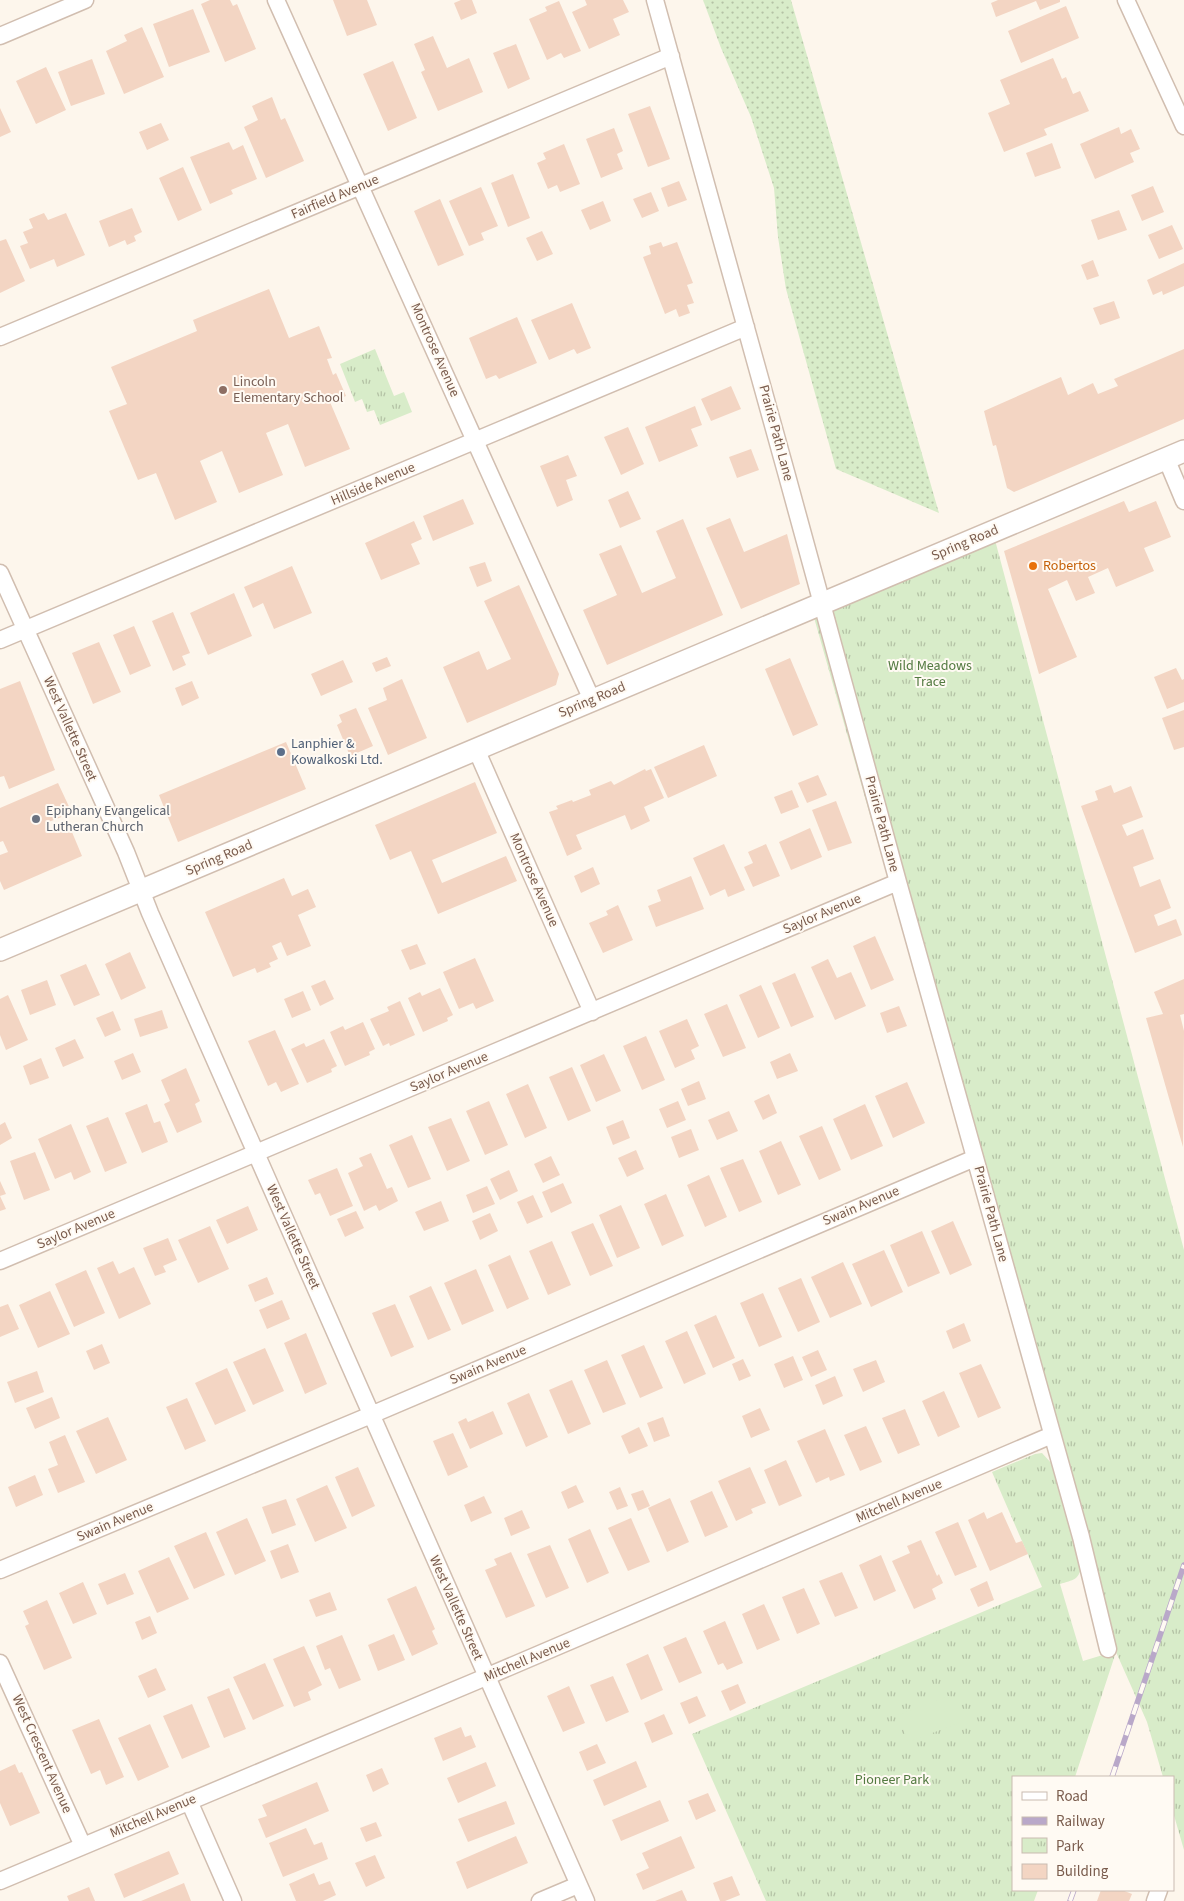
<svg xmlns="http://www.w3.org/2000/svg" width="1184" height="1901" viewBox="0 0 1184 1901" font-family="'Source Sans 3',sans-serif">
<defs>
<pattern id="grass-dots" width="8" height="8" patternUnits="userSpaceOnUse" patternTransform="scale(1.25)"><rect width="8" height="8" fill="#d8ecc9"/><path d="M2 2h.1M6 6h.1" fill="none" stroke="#b4c2a5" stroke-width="1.8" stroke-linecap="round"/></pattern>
<pattern id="park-tufts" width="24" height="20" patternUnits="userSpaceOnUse" patternTransform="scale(1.25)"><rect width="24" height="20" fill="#d8ecc9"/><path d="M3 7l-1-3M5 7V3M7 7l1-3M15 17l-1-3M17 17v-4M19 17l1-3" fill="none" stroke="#b4c2a5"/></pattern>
</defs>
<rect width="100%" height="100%" fill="#fdf6ec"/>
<path fill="url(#grass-dots)" d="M703,0H791L939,513L836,469L786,289L778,237L774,188L751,117L721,48Z"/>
<path fill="url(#park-tufts)" d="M375,349L394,396L404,392L412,412L380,425L374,410L367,412L362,399L355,402L340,364Z
M995,540L1184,1250V1850L1173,1812V1777H1163L1147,1722L1116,1652L1075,1777H1013V1890H1038L1034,1901H766L692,1734L1042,1587L992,1472L1035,1454L1042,1453L1053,1465L1081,1565C1080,1580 1073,1580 1060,1584L1083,1661L1116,1651L1045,1433L813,614Z"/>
<path fill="#d8ecc9" d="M949,1696L959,1723L908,1742L898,1715Z"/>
<path fill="#f3d5c3" d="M210,0H230L233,6L237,4L256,49L225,62L201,4Z
M333,0H367L377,25L347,36Z
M461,0H472L477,13L461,20L454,3Z
M585,0H623L629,12L613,19L620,35L589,49L572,12L587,5Z
M998,0H1060V2L1040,10L1036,1L996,17L991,3Z
M559,1L581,51L564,58L561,53L547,60L529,19L547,11L545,7Z
M1066,6L1079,38L1021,63L1008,31Z
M193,9L210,52L169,67L153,24Z
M142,27L164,77L124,94L106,51L127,41L124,35Z
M433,36L447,68L469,58L483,92L438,111L421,72L425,70L414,44Z
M516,44L530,79L508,89L493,53Z
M1053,58L1062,79L1066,77L1073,94L1080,91L1089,111L1044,129L1047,135L1004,152L988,113L1010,104L1000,80Z
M92,59L105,94L71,106L58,72Z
M393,61L417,118L388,131L363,74Z
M46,67L66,110L36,124L16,81Z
M272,97L281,120L285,118L304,161L266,178L244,127L258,120L252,106Z
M650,106L670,159L648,167L628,114Z
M0,108L11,132L0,137Z
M161,123L169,140L147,150L139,132Z
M1119,127L1121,134L1131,129L1140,149L1130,153L1134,162L1095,179L1080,144Z
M614,128L623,151L617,154L623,169L601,178L586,139Z
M229,142L233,150L243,145L257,179L231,190L233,194L210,204L190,157Z
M1052,143L1061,168L1035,177L1026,153Z
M564,144L580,184L560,192L557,185L548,189L537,163L546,159L543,153Z
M183,167L202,210L178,221L159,178Z
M513,174L530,218L508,227L491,183Z
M679,181L687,200L668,207L661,188Z
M1153,186L1164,212L1142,221L1131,195Z
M481,187L498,226L481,233L484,240L469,246L449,201Z
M651,192L659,211L642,218L633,199Z
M440,199L464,255L438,266L414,211Z
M603,201L611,221L590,230L581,210Z
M132,208L142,232L134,236L136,241L127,245L125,240L109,247L99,221Z
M1119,210L1127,230L1098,240L1091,220Z
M44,213L48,220L66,213L85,255L57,267L54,259L30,269L20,246L28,243L23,232L33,228L29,219Z
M1172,225L1183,249L1159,259L1148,235Z
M542,231L553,254L537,261L526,238Z
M6,239L25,281L0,293V241Z
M661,242L663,247L677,242L693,283L687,285L694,303L687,305L690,313L679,317L676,309L665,314L643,257L651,254L649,246Z
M1093,260L1099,276L1087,280L1081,265Z
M1184,263V286L1163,295L1162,291L1153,295L1147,280Z
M269,289L289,338L319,326L332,358L327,359L333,375L336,373L346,396L330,402L350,449L305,467L288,424L266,433L283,475L239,493L222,451L200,461L217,502L175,520L156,473L138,480L109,411L127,404L111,367L197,331L193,320Z
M1114,301L1120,318L1100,325L1093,308Z
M572,303L591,348L577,354L574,349L549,360L531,320Z
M517,317L537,363L499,379L496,375L486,379L469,338Z
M1184,349V419L1014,492L1007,488L996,445L993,446L984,411L1061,377L1068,395L1093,383L1098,394L1118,386L1114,379Z
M731,386L741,409L711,421L701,399Z
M695,406L702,425L691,429L698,446L659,462L645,427Z
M628,427L644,464L621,475L604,437Z
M751,449L759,470L737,478L729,457Z
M568,455L577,476L566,480L573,500L557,507L540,466Z
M628,491L641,519L620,528L608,500Z
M463,499L474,524L433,541L423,516Z
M1124,501L1129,512L1156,501L1171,537L1144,548L1154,571L1116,587L1108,568L1088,577L1095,593L1076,601L1067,580L1048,589L1077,657L1039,674L1004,551Z
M730,518L744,552L787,534L800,584L741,609L706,528Z
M683,519L723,615L607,665L583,610L617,595L599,554L621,545L642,593L676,578L656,531Z
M414,521L422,539L411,544L420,564L381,580L365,543Z
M485,562L492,581L477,587L469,567Z
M292,566L312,613L274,629L263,603L253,608L244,587Z
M519,585L559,674L556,685L467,723L443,667L479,651L487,670L511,659L484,601Z
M234,593L252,636L208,655L190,613Z
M173,612L190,653L182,656L186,665L173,671L152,621Z
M134,626L151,666L130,675L113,635Z
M99,642L121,692L93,704L72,653Z
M387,657L391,666L376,672L372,663Z
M790,658L818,725L793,736L765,669Z
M343,660L353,682L321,696L311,674Z
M1176,668L1182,680L1184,679V702L1167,709L1154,677Z
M402,679L427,738L388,755L368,708L387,700L383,688Z
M20,681L55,770L9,789L4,776L0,777V689Z
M192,681L199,698L182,706L175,688Z
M356,708L373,746L350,756L337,725L342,722L339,715Z
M1184,710V747L1174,750L1162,718Z
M286,742L306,789L178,842L159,795Z
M704,745L717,776L668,798L654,767Z
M645,769L646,771L651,769L664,798L644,807L650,821L631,830L625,815L576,835L582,849L567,856L549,812L558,809L556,806L572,800L573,802L591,795L589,790L611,781L614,785Z
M818,775L827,795L807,803L798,783Z
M475,782L497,833L432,860L442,883L506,856L517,881L438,914L411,851L390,860L375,825Z
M58,783L72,813L46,823L51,833L69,825L82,856L4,890L0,881V855L8,852L3,841L0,842V808Z
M1111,785L1114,793L1131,786L1143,817L1122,825L1127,836L1143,829L1154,859L1133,867L1140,887L1160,879L1171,908L1154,915L1158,926L1176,919L1182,935L1135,953L1081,806L1098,800L1095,791Z
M792,790L799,807L781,814L774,797Z
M836,801L852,843L828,851L812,810Z
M810,828L822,857L791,870L779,842Z
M724,844L745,890L728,897L725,889L710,896L693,858Z
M766,844L780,876L753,887L744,867L753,863L748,852Z
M593,867L600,884L581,893L574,876Z
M691,876L704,909L656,927L648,906L661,901L657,890Z
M284,878L292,896L308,889L316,907L298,915L311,946L287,956L281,942L272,946L278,959L269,963L271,967L257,973L255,968L233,977L205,912Z
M618,905L633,940L603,953L589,923L608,915L606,911Z
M875,936L894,980L871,990L853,946Z
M417,944L426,964L410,970L401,950Z
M130,952L146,988L121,1000L105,964Z
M475,958L494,1001L476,1009L473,1003L459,1009L443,972Z
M828,959L837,978L851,972L866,1006L835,1020L811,967Z
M86,964L100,995L74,1006L60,975Z
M795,973L814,1017L791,1027L772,983Z
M1184,979V1014L1180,1015L1184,1031L1183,1147L1146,1018L1163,1014L1154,992Z
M47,980L56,1005L30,1015L21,990Z
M325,980L334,999L320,1006L311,986Z
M761,985L780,1028L758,1038L739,995Z
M440,988L453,1015L447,1018L448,1021L423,1032L408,998L420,992L422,996Z
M303,991L311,1010L292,1018L284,999Z
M8,995L28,1040L6,1050L0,1035V999Z
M400,1001L415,1035L390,1046L389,1043L383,1046L370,1019L389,1011L387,1007Z
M727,1004L746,1048L723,1057L704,1014Z
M899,1006L907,1026L887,1033L880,1013Z
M162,1010L168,1028L140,1037L134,1019Z
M113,1011L121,1030L105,1037L96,1018Z
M687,1019L699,1046L691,1050L695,1059L675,1068L659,1031Z
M363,1022L375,1049L369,1052L370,1055L345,1066L330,1032L343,1026L345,1030Z
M275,1030L299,1084L281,1092L276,1082L268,1086L248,1041Z
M646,1036L665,1080L642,1090L623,1046Z
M75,1039L84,1058L63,1067L55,1048Z
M324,1039L337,1066L331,1069L332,1072L307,1083L291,1049L304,1043L306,1047Z
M133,1053L141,1072L122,1080L114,1061Z
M790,1053L798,1071L777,1079L770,1062Z
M604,1054L621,1091L596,1102L580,1065Z
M41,1058L49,1078L30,1085L23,1066Z
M572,1067L591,1111L568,1121L549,1077Z
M186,1068L200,1101L195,1104L202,1122L177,1133L164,1104L170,1101L161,1080Z
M699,1081L706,1099L688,1106L681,1089Z
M907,1082L925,1123L893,1138L875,1096Z
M528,1084L547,1128L525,1138L506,1094Z
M769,1094L777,1113L763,1120L754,1101Z
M489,1101L508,1145L485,1155L466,1111Z
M678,1101L686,1120L667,1128L659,1109Z
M147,1104L154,1123L160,1121L168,1142L142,1153L125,1113Z
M865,1104L883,1146L851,1160L833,1119Z
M729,1111L738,1131L717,1140L708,1120Z
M108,1117L127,1163L105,1172L86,1126Z
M451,1118L470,1161L447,1171L428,1127Z
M623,1120L630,1138L613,1145L606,1127Z
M5,1122L12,1138L0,1145V1125Z
M71,1124L91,1172L74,1180L71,1172L55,1179L38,1139Z
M822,1126L841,1170L819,1180L799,1136Z
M691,1129L699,1150L679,1158L671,1137Z
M412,1135L431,1179L408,1188L389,1145Z
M781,1141L801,1185L778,1195L759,1151Z
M636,1150L644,1169L627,1177L618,1158Z
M35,1152L50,1190L24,1200L10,1161Z
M371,1153L387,1189L392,1187L398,1201L379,1211L376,1205L364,1211L348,1173L363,1166L359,1158Z
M551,1156L560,1175L543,1183L534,1164Z
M743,1159L762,1202L739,1212L720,1168Z
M337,1168L353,1206L330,1216L320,1193L315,1195L308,1180Z
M509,1170L518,1191L500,1200L490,1179Z
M709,1175L727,1217L705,1227L687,1185Z
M0,1181L6,1194L0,1196L6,1209L0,1211Z
M563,1183L572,1203L551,1213L542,1192Z
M487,1186L495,1204L473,1213L466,1195Z
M666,1194L684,1236L662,1246L644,1204Z
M533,1195L543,1217L527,1224L517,1202Z
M441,1201L449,1221L424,1231L415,1212Z
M621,1205L640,1248L617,1258L599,1215Z
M248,1206L258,1230L227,1244L216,1220Z
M356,1211L364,1228L345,1237L337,1219Z
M490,1213L498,1231L480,1240L472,1221Z
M953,1221L972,1265L950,1275L931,1231Z
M593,1223L613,1266L590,1276L571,1232Z
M210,1226L229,1269L198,1283L178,1240Z
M922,1231L940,1273L908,1287L890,1245Z
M168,1238L177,1260L163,1266L166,1272L155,1276L143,1248Z
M552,1241L571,1285L548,1295L529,1251Z
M884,1250L903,1292L871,1307L852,1264Z
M510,1255L529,1299L507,1309L488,1265Z
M113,1261L119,1274L134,1267L151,1304L119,1319L97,1268Z
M843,1262L862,1304L830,1318L811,1277Z
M476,1269L494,1311L462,1325L444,1283Z
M86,1270L105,1313L74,1327L55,1284Z
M267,1277L274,1294L255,1302L248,1285Z
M801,1278L820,1322L798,1332L778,1288Z
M431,1286L451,1330L428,1340L409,1296Z
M50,1291L70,1334L38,1348L19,1305Z
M763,1293L782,1337L759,1347L740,1303Z
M282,1300L290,1319L267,1329L259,1310Z
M8,1304L19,1329L0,1337V1307Z
M395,1304L414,1347L391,1357L372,1313Z
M716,1315L735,1358L713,1368L694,1325Z
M964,1323L971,1341L953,1349L946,1331Z
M687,1331L706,1374L684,1384L665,1341Z
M306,1333L327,1384L305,1394L284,1343Z
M102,1344L110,1363L94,1370L86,1351Z
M644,1345L663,1388L640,1398L621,1355Z
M265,1348L284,1391L253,1405L233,1362Z
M818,1350L827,1370L811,1377L802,1357Z
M793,1356L803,1380L784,1388L774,1364Z
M743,1359L751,1376L739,1381L732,1364Z
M607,1360L626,1404L603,1413L584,1370Z
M876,1360L885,1382L863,1392L853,1369Z
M981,1364L1001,1408L978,1418L959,1373Z
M227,1368L246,1411L215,1425L195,1383Z
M37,1371L44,1392L15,1403L7,1382Z
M835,1376L843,1396L823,1405L815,1385Z
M572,1380L591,1424L568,1434L549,1390Z
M944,1391L960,1427L938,1437L922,1401Z
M529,1393L548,1437L526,1447L507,1403Z
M52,1397L60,1418L35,1429L26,1408Z
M187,1398L206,1441L185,1450L166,1407Z
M760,1408L770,1430L751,1438L742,1416Z
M905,1409L920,1445L898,1454L882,1418Z
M493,1411L503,1434L470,1449L458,1422L466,1418L468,1422Z
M108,1417L127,1460L96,1474L76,1431Z
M663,1417L670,1436L654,1442L647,1423Z
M866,1426L882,1462L860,1471L844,1435Z
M639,1427L648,1446L629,1454L621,1436Z
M825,1429L845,1475L830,1481L829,1477L816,1483L797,1441Z
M453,1433L468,1467L448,1476L433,1441Z
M65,1435L85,1482L58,1493L48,1469L58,1465L49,1442Z
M786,1460L802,1496L779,1506L764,1470Z
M358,1467L375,1506L352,1517L335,1477Z
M750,1467L766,1503L751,1509L753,1513L736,1521L718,1481Z
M35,1475L43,1495L16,1507L8,1487Z
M327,1485L347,1528L315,1542L296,1499Z
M576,1485L584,1502L568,1509L561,1492Z
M620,1487L628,1506L617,1510L609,1492Z
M643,1490L650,1506L638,1511L631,1494Z
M712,1491L728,1527L705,1537L690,1501Z
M484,1496L492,1513L471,1522L464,1505Z
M670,1498L689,1542L667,1552L648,1508Z
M286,1499L296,1525L272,1534L262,1507Z
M522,1510L530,1528L511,1536L504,1518Z
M984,1512L987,1519L1002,1512L1016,1543L1022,1541L1028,1554L990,1571L968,1520Z
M247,1518L266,1561L235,1575L216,1532Z
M631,1518L650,1562L628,1571L608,1528Z
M958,1522L977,1567L955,1576L935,1532Z
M590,1529L609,1573L587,1583L568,1539Z
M206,1532L225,1575L194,1589L174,1546Z
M921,1540L937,1576L939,1574L943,1583L932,1589L936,1599L914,1609L892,1561L910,1553L907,1546Z
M288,1544L299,1572L281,1579L270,1551Z
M550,1545L569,1588L546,1598L527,1554Z
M511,1552L535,1606L506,1618L485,1570L497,1565L494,1559Z
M881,1555L896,1591L874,1601L859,1565Z
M169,1557L189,1599L157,1613L138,1571Z
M842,1572L858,1608L835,1617L819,1581Z
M125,1573L134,1594L107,1605L98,1584Z
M987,1581L994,1600L978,1607L970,1589Z
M83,1582L97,1614L73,1624L59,1593Z
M416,1586L435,1629L432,1631L438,1644L412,1656L387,1599Z
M804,1588L820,1624L797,1634L782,1597Z
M330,1592L337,1610L316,1617L309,1600Z
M47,1600L72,1658L44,1670L25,1626L29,1624L23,1611Z
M764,1604L780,1640L757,1650L742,1614Z
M150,1616L157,1633L142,1640L135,1622Z
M725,1621L743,1663L727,1670L723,1663L718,1665L703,1631Z
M394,1634L405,1660L378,1671L368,1645Z
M342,1635L361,1680L339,1689L330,1668L325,1670L316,1646Z
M686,1637L702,1673L679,1683L663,1647Z
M304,1646L322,1685L308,1692L311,1700L294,1707L273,1659Z
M648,1654L663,1690L641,1700L626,1664Z
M265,1663L284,1706L253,1720L233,1677Z
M156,1668L166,1690L148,1698L138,1676Z
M613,1676L629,1712L606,1722L590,1685Z
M738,1684L746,1703L730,1711L721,1691Z
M569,1686L585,1723L563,1732L547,1696Z
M229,1688L246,1729L224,1738L207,1697Z
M697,1696L706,1716L689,1724L680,1703Z
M192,1704L210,1747L182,1759L163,1716Z
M664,1714L673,1734L652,1743L644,1723Z
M99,1719L124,1777L106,1785L100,1770L91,1774L72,1730Z
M150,1724L169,1767L138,1781L118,1738Z
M461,1727L465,1737L471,1735L476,1747L443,1761L434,1738Z
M597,1744L606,1763L587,1771L579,1752Z
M636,1761L647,1787L604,1806L593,1780Z
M486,1762L496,1786L458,1803L447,1778Z
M15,1764L19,1773L22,1772L40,1813L10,1826L0,1803V1771Z
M382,1768L389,1784L373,1792L366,1775Z
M317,1782L329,1811L266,1838L258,1819L267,1816L262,1805Z
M708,1793L716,1811L696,1820L688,1801Z
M660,1800L669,1821L621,1841L612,1820Z
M506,1801L515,1824L468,1842L458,1819Z
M376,1822L382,1836L366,1842L360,1828Z
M306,1828L314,1845L322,1842L328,1859L283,1877L269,1843Z
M516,1836L528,1863L467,1889L456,1862Z
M681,1836L695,1868L643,1890L636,1874L649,1868L642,1853Z
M169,1851L179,1874L124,1898L114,1874Z
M375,1855L385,1878L366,1887L355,1863Z
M314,1873L319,1885L330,1881L336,1895L323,1901H296L289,1884Z
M732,1876L740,1895L725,1901H720L713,1883Z
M184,1883L191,1901H141Z
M89,1887L95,1901H69L67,1896Z
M682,1890L687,1901H655Z
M1101,1890H1122L1132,1894L1129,1901H1097Z"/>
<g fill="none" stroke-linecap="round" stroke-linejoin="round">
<g stroke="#d1beb0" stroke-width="19">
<path id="minor" d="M276,0L592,700
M655,0L786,472L898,882L1081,1537L1108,1649
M1126,0L1184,126
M0,36L85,0
M0,337L671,56
M1166,458L1184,501
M0,573L126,852L150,913L586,1901
M0,640L746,327
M476,749L592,1012
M0,1261L898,882
M0,1570L371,1415L975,1158
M0,1663L83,1846
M189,1801L233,1901
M0,1881L474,1682L1052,1435
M540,1901L578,1885
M1155,1901L1159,1890"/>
</g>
<g stroke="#d1beb0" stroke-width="24">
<path id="tertiary" d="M0,950L1184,451"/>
</g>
<use href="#minor" stroke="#fff" stroke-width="16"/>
<use href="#tertiary" stroke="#fff" stroke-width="21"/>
<g stroke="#b9a8c9" stroke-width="5.5">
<path id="rail" d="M1112,1777L1184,1565
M1070,1901L1074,1890"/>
</g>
<use href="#rail" stroke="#fffaf3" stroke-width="4" stroke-dasharray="11" stroke-linecap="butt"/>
</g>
<circle fill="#8d6e63" stroke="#fffaf3" stroke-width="2" cx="223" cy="390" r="5"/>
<circle fill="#e8710a" stroke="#fffaf3" stroke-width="2" cx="1033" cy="566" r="5"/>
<circle fill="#5c6f8a" stroke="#fffaf3" stroke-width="2" cx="281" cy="752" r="5"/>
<circle fill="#6b7280" stroke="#fffaf3" stroke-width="2" cx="36" cy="819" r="5"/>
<g text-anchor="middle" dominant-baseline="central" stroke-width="4" stroke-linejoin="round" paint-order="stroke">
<g font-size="14" fill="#7a5c4d" stroke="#fffaf3">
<text transform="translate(335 197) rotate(-23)">Fairfield Avenue</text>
<text transform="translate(435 350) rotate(66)">Montrose Avenue</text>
<text transform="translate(776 433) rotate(75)">Prairie Path Lane</text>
<text transform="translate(373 484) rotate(-23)">Hillside Avenue</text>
<text transform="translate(965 543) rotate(-23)">Spring Road</text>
<text transform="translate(592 700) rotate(-23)">Spring Road</text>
<text transform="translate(70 729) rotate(66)">West Vallette Street</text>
<text transform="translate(882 824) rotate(75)">Prairie Path Lane</text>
<text transform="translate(219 858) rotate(-23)">Spring Road</text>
<text transform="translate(534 880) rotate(66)">Montrose Avenue</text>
<text transform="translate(822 914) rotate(-23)">Saylor Avenue</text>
<text transform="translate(449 1072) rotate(-23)">Saylor Avenue</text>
<text transform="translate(861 1206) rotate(-23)">Swain Avenue</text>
<text transform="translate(991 1214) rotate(75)">Prairie Path Lane</text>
<text transform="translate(76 1229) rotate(-23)">Saylor Avenue</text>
<text transform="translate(293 1237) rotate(66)">West Vallette Street</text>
<text transform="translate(488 1365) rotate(-23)">Swain Avenue</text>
<text transform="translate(899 1501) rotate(-23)">Mitchell Avenue</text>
<text transform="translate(115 1522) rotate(-23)">Swain Avenue</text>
<text transform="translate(456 1608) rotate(66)">West Vallette Street</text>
<text transform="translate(527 1660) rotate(-23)">Mitchell Avenue</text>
<text transform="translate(42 1754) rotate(66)">West Crescent Avenue</text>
<text transform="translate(153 1816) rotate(-23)">Mitchell Avenue</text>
</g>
<g font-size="14" fill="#785e54" stroke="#fffaf3" text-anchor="start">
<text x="233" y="382">Lincoln<tspan x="233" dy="16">Elementary School</tspan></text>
</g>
<g font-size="14" fill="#c56008" stroke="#fffaf3" text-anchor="start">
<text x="1043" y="566">Robertos</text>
</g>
<g font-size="14" fill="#537a41" stroke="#fffaf3">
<text x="930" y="666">Wild Meadows<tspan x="930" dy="16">Trace</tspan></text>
<text x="892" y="1780">Pioneer Park</text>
</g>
<g font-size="14" fill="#4e5e75" stroke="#fffaf3" text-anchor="start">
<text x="291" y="744">Lanphier &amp;<tspan x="291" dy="16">Kowalkoski Ltd.</tspan></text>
</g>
<g font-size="14" fill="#5b616d" stroke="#fffaf3" text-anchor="start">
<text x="46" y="811">Epiphany Evangelical<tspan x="46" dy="16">Lutheran Church</tspan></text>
</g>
</g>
<rect x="1012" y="1776" width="162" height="115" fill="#fffaf3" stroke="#cabbb1"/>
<rect x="1022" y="1792" width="25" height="8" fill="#ffffff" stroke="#cabbb1"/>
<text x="1056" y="1801" font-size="15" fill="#7a5c4d">Road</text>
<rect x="1022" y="1817" width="25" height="8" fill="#b9a8c9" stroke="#cabbb1"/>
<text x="1056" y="1826" font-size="15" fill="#7a5c4d">Railway</text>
<rect x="1022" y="1838" width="25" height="15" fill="url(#park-tufts)" stroke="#cabbb1"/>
<text x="1056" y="1851" font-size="15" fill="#7a5c4d">Park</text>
<rect x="1022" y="1864" width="25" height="15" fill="#f3d5c3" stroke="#cabbb1"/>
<text x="1056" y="1876" font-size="15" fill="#7a5c4d">Building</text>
</svg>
